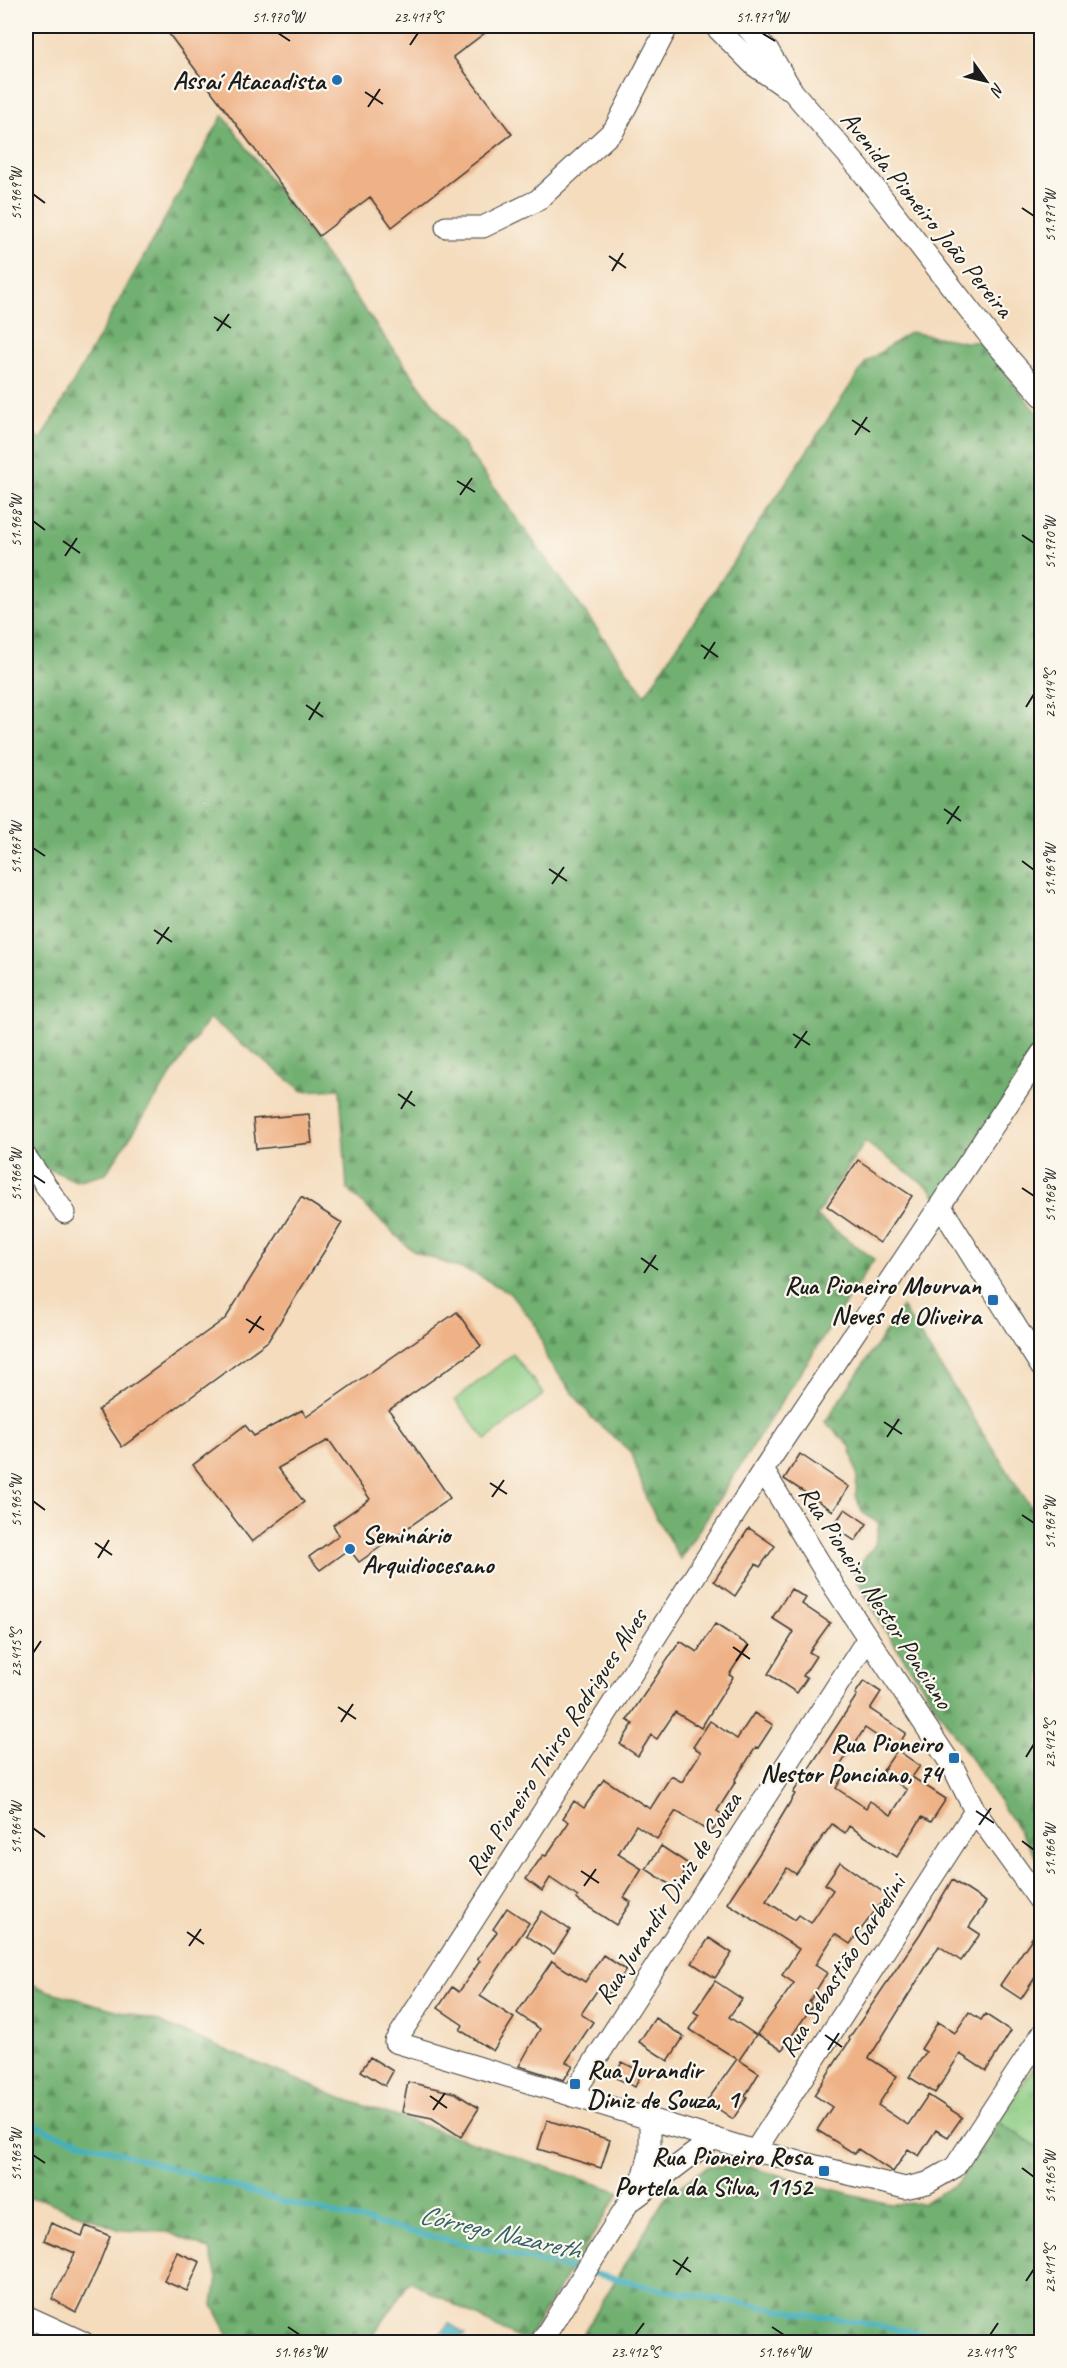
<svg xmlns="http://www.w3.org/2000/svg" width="1067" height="2368" viewBox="0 0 1067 2368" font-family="Caveat,sans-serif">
<defs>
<pattern id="grass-tufts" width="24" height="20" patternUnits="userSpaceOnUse" patternTransform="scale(1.5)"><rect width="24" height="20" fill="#8ccc83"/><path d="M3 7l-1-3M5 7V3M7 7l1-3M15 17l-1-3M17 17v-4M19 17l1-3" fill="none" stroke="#78af71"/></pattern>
<pattern id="forest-firs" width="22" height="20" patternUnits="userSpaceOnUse" patternTransform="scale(1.5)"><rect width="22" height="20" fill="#71b071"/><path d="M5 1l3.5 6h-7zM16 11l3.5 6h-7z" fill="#5c8e5c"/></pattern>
</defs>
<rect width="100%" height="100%" fill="#fbf7ec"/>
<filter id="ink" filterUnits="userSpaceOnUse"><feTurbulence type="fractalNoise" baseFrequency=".0167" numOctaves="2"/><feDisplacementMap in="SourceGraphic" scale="12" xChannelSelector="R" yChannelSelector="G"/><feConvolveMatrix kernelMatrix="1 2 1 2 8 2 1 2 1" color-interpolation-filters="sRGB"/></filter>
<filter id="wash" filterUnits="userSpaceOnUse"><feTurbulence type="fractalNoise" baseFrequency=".008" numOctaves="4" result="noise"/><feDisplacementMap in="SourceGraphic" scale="24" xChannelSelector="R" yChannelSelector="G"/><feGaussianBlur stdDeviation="1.35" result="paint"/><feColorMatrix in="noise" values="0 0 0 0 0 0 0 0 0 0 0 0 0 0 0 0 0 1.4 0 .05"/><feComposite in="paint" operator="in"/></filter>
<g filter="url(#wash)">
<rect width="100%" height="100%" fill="#f4dcbd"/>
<path fill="url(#grass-tufts)" stroke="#547450" stroke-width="1.5" d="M1041,2056V2149L998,2122Z"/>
<path fill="url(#forest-firs)" stroke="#466646" stroke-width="1.5" d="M223,115L645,695L866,362L910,332L965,342H981L1041,418V1053L940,1205L931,1189L865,1142L816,1216L874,1259L680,1559L647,1501L632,1453L592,1418L547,1359L537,1327L511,1294L478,1275L413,1251L347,1189L340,1089L303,1091L209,1018L106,1173L76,1181L40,1165L26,1147V425L41,440Z
M902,1307L1041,1523V1864L883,1627L853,1572L875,1545L879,1524L862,1512L856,1496L857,1474L850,1446L825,1422Z
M26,1981L48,1991L159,2022L338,2097L620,2192L525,2342L410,2281L369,2342H241L228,2334L213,2305L217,2278L210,2250L168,2232L120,2230L41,2199L26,2198Z
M998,2122L1041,2149V2342H578L666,2196L708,2166H745L888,2204L923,2203L958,2183Z"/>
<path fill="#8ccc83" stroke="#547450" stroke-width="1.5" d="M513,1354L544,1394L486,1440L455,1400Z"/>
<path fill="#43b0c0" stroke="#30666e" stroke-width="1.5" d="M449,2323L465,2334L459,2342H436Z"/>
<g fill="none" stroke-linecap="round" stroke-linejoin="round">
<path stroke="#43b0c0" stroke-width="5" d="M26,2120L50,2132L284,2202L579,2271
M591,2273L668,2291L975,2342"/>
</g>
<g id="blocks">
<path fill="#efb287" d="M163,26H494L453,57L512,134L392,227L370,197L319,236Z
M309,1114L312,1143L256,1149L253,1119Z
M858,1160L912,1196L880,1243L827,1206Z
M301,1197L342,1223L268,1341L122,1447L98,1410L226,1318Z
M457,1312L481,1346L389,1410L450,1498L359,1562L349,1549L320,1570L309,1557L339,1535L333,1525L370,1499L329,1440L278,1468L304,1502L252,1542L193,1465L245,1425L254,1436L302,1410L306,1417Z
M800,1454L849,1487L833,1511L784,1479Z
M845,1509L867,1524L855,1541L833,1526Z
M749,1528L775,1546L760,1567L756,1564L735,1596L714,1581Z
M791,1589L806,1598L802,1604L830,1623L809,1652L816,1656L803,1676L807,1678L797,1693L768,1674L794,1632L772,1618Z
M715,1624L748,1645L729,1675L733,1677L701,1728L675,1712L657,1739L651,1735L638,1756L620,1744L633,1724L627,1720L680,1641L697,1652Z
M864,1681L881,1692L870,1709L906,1733L896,1749L865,1728L839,1767L846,1772L836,1788L866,1808L870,1801L891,1815L907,1790L882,1772L897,1750L920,1766L912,1777L946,1799L931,1822L922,1817L897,1857L849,1826L845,1833L832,1824L796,1874L787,1868L766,1901L795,1920L799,1915L811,1923L833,1890L825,1884L840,1862L887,1895L850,1944L835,1934L815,1965L827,1973L809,2002L813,2005L782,2050L757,2034L794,1983L782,1975L799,1949L727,1903L761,1851L795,1794L793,1793L857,1695L855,1694Z
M754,1713L773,1725L758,1748L756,1747L735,1779L736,1781L717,1811L723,1815L711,1833L676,1811L657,1839L636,1825L618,1854L642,1869L624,1898L631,1902L616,1925L576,1899L578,1897L550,1878L542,1891L526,1879L543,1855L546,1856L569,1822L563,1818L574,1801L584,1808L604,1779L650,1809L671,1776L682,1782L701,1752L693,1747L710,1721L737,1739Z
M661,1846L690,1865L675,1888L646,1869Z
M952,1880L986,1902L969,1927L980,1934L961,1961L939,1946L869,2058L897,2076L878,2105L908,2125L928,2095L962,2117L948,2137L936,2130L919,2156L908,2149L893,2172L858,2149L855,2154L817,2130L832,2107L814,2095L850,2040L849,2038L920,1934Z
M507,1908L529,1923L480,1996L514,2018L493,2051L460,2030L463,2025L438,2008L452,1987L459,1992L480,1961L477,1959L497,1932L493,1929Z
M542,1911L570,1930L554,1954L526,1935Z
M1041,1925V1979L1036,1976L1021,1999L1000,1985Z
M709,1938L732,1953L715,1978L692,1963Z
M603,1955L626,1970L611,1994L600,1986L581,2014L593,2022L566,2062L573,2065L564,2080L519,2066L540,2029L517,2013L552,1961L585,1982Z
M715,1981L742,1999L729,2017L756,2035L739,2060L759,2073L745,2096L747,2098L733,2119L707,2101L737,2059L689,2029L699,2015L694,2012Z
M969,2012L981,2020L985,2014L1011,2031L986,2071L960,2054L935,2093L909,2077L926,2052L921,2049L938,2022L955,2033Z
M655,2018L684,2037L668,2061L639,2042Z
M370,2057L393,2071L385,2086L361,2071Z
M622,2062L642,2072L635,2087L614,2077Z
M408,2082L455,2093L479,2108L461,2137L432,2118L402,2112Z
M547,2120L610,2140L601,2168L538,2149Z
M51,2223L82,2236L86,2226L110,2236L97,2269L76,2312L52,2299L75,2253L44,2240Z
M177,2252L200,2262L187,2291L164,2281Z"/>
</g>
</g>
<g filter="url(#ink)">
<use href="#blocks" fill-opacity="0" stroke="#3c3934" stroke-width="1.5"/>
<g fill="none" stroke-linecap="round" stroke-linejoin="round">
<g stroke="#3c3934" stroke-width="23">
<path id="minor" d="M715,26L755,66L788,89
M746,26L769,52L793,92L860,169L992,339L1042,396
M446,227H483L538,200L614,130L668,26
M1042,1053L763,1470L395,2042L755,2151L905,2188L927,2183L955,2167L1042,2034
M26,1157L65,1213
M940,1205L1042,1368
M763,1470L835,1588L954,1769L975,1811L1042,1904
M572,2096L868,1638
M755,2151L975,1811
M635,2198L714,2138
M26,2316L83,2342
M541,2342L629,2202L644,2175L650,2153V2118"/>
</g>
<use href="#minor" stroke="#fff" stroke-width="21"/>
</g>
</g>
<path fill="none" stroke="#1c1c1c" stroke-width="2" d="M278,33L290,41M762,33L775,41M410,45L418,33M365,92L383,104M368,107L380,89M33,194L45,203M1022,208L1034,216M609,256L626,268M612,271L623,253M214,317L231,328M217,331L229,314M852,420L870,432M855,435L867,417M457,481L475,492M460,495L472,478M33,521L45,530M1022,535L1034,543M63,541L80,553M65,556L77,538M701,645L718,657M704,659L715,642M306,705L323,717M1026,707L1034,694M309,720L320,702M944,809L961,821M947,824L959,806M33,848L45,856M1022,861L1034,870M549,869L567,881M552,884L564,867M154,930L172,942M157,944L169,927M793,1034L810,1045M795,1048L807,1031M398,1094L415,1106M401,1109L412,1091M33,1175L45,1183M1022,1188L1034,1196M641,1258L658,1270M644,1273L656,1255M246,1319L264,1330M249,1333L261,1316M884,1422L902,1434M887,1437L899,1419M490,1483L507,1494M492,1497L504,1480M33,1501L45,1510M1022,1515L1034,1523M95,1543L112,1555M98,1558L109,1540M733,1647L750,1659M33,1653L41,1641M736,1661L748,1644M338,1707L356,1719M341,1722L353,1704M1026,1757L1034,1744M976,1811L994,1823M979,1825L991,1808M33,1828L45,1837M1022,1841L1034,1850M581,1871L599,1883M584,1886L596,1869M187,1932L204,1944M189,1946L201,1929M825,2035L842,2047M828,2050L839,2033M430,2096L447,2108M433,2110L445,2093M33,2155L45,2163M1022,2168L1034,2177M673,2260L691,2272M676,2275L688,2257M1026,2281L1034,2269M288,2327L300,2335M772,2327L784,2335M635,2335L644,2323M990,2335L998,2323"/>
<g fill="#1f6fb2" stroke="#fbf7ec" stroke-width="2">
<circle cx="337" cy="80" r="6"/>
<rect x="987" y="1294" width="12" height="12" rx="3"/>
<circle cx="350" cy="1549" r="6"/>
<rect x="948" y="1752" width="12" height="12" rx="3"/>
<rect x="569" y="2078" width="12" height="12" rx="3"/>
<rect x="818" y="2165" width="12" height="12" rx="3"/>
</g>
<g text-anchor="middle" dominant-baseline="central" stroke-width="4.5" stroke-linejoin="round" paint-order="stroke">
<g font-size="26" font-weight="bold" fill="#1c1c1c" stroke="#fbf7ec" text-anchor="end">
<text x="325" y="80">Assaí Atacadista</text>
<text x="981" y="1285">Rua Pioneiro Mourvan<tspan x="981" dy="30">Neves de Oliveira</tspan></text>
<text x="362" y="1534" text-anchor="start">Seminário<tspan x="362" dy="30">Arquidiocesano</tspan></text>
<text x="942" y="1743">Rua Pioneiro<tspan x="942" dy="30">Nestor Ponciano, 74</tspan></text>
<text x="587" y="2069" text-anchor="start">Rua Jurandir<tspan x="587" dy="30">Diniz de Souza, 1</tspan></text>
<text x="812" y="2156">Rua Pioneiro Rosa<tspan x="812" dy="30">Portela da Silva, 1152</tspan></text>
</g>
<g font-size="26" fill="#1c1c1c" stroke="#fbf7ec">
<text transform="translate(927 214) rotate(51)">Avenida Pioneiro João Pereira</text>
<text transform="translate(876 1597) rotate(57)">Rua Pioneiro Nestor Ponciano</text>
<text transform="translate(556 1742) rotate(-57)">Rua Pioneiro Thirso Rodrigues Alves</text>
<text transform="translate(668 1898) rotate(-57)">Rua Jurandir Diniz de Souza</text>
<text transform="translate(842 1966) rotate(-57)">Rua Sebastião Garbelini</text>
</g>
<g font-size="27" font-style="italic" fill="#2e5f66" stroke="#fbf7ec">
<text transform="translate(500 2232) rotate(13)">Córrego Nazareth</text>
</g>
</g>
<rect width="1067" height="2368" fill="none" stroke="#fbf7ec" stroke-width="66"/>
<g transform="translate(986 81) rotate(124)" stroke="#fbf7ec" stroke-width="4.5" paint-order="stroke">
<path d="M0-4.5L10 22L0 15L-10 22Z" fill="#1c1c1c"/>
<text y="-9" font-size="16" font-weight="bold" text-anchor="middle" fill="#1c1c1c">N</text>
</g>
<rect x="33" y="33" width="1001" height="2302" fill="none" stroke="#1c1c1c" stroke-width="2"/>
<g font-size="15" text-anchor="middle" fill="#1c1c1c">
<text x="278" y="22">51.970°W</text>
<text x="418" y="22">23.417°S</text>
<text x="762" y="22">51.971°W</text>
<text transform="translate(16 194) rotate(-90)" y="5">51.969°W</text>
<text transform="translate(1050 216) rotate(-90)" y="5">51.971°W</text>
<text transform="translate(16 521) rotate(-90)" y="5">51.968°W</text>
<text transform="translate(1050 543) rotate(-90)" y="5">51.970°W</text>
<text transform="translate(1050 694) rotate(-90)" y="5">23.414°S</text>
<text transform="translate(16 848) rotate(-90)" y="5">51.967°W</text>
<text transform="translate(1050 870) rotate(-90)" y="5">51.969°W</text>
<text transform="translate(16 1175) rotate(-90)" y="5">51.966°W</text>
<text transform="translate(1050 1196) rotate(-90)" y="5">51.968°W</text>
<text transform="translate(16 1501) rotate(-90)" y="5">51.965°W</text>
<text transform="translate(1050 1523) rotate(-90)" y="5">51.967°W</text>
<text transform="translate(16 1653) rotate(-90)" y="5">23.415°S</text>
<text transform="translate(1050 1744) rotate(-90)" y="5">23.412°S</text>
<text transform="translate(16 1828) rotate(-90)" y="5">51.964°W</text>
<text transform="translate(1050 1850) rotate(-90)" y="5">51.966°W</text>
<text transform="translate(16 2155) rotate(-90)" y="5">51.963°W</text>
<text transform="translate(1050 2177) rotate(-90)" y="5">51.965°W</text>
<text transform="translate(1050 2269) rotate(-90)" y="5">23.411°S</text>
<text x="300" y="2357">51.963°W</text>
<text x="635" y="2357">23.412°S</text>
<text x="784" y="2357">51.964°W</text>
<text x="990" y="2357">23.411°S</text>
</g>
</svg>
